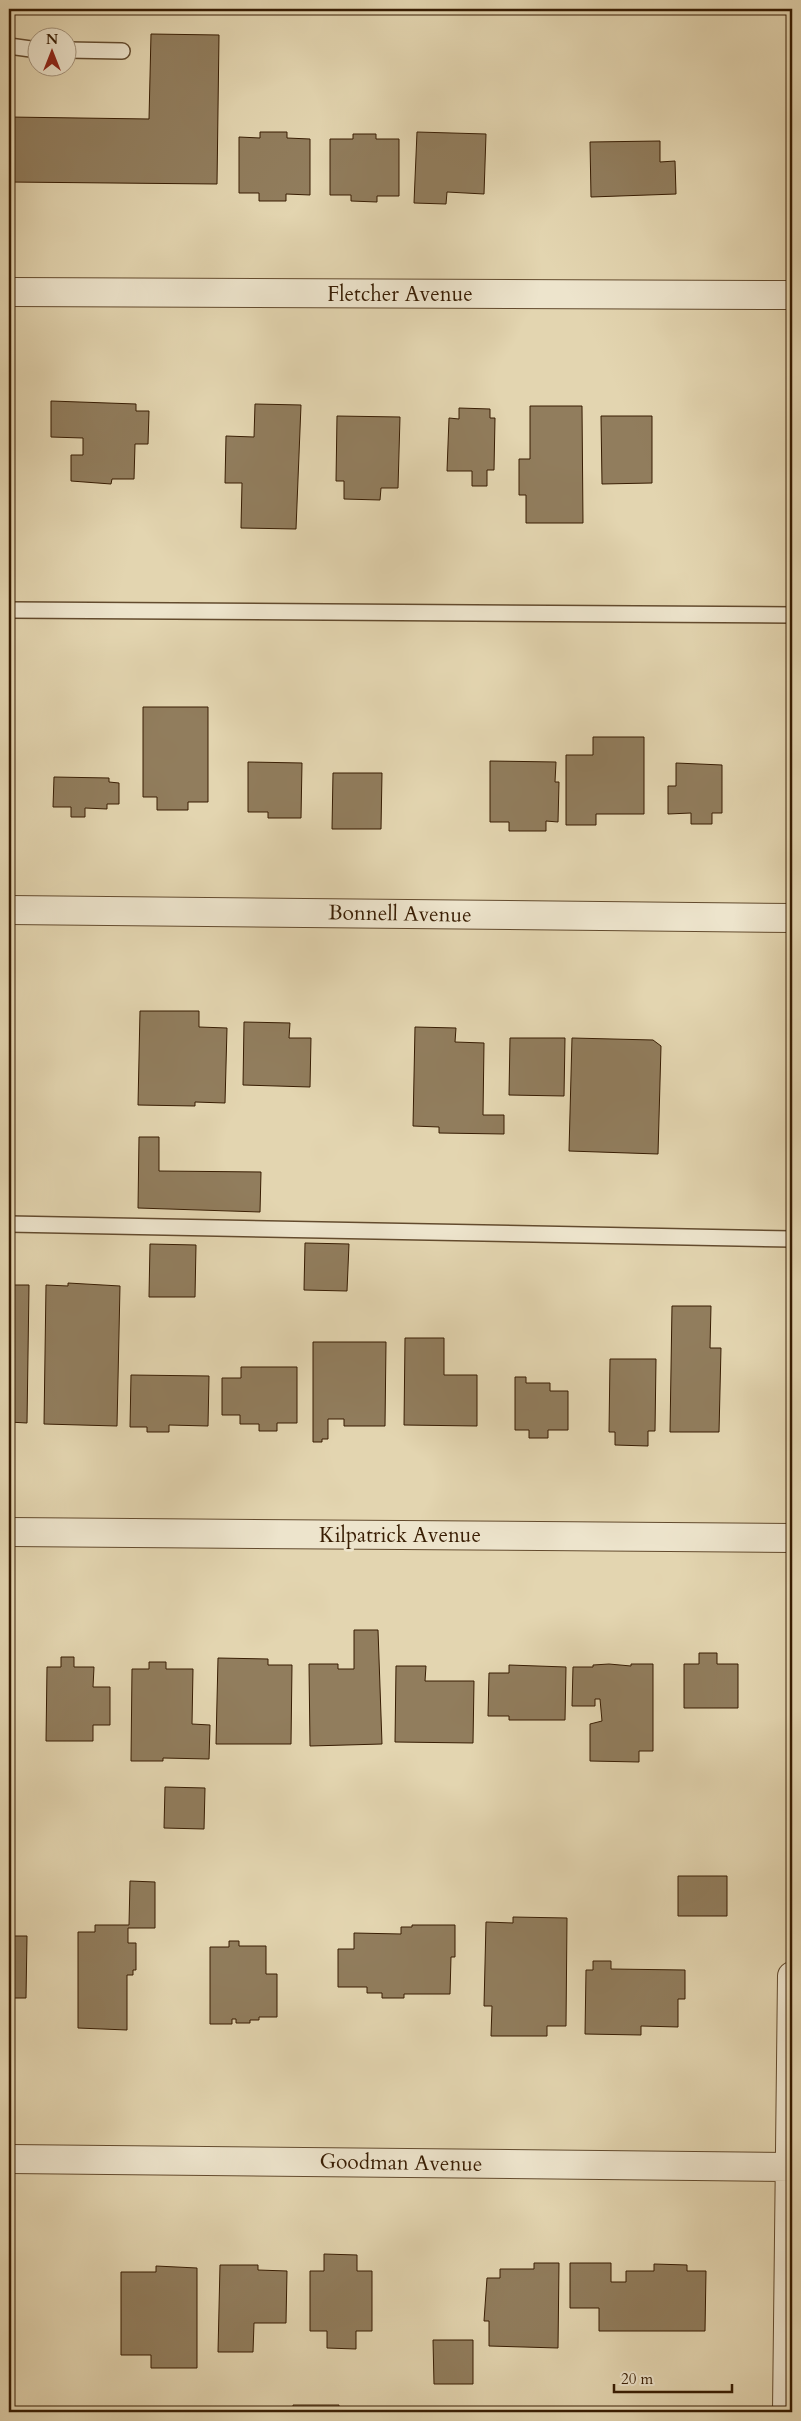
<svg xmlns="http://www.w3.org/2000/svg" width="801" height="2421" viewBox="0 0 801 2421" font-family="Cardo,serif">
<rect width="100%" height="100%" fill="#e3d5b0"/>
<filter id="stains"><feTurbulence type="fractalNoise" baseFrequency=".004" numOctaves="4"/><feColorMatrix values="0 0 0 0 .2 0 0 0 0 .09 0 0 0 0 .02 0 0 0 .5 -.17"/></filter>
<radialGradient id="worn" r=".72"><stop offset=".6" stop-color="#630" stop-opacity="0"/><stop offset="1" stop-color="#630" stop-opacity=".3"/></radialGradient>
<path fill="#917d5d" stroke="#381d03" d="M151,34L219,35L217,184L9,182V117L149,119Z
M260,132H287V138L310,139V195L286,194V201H259V193H239V137L260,138Z
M417,132L486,134L484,194L447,192L446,204L414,203Z
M353,134H376V139H399V196H377V202L351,201V195H330V139H353Z
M660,141V162L675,161L676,194L591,197L590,142Z
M51,401L136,404V411H149L148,444H135L134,479H112L111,484L71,481V455H83V438L51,437Z
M255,404L301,405L296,529L241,528L242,483H225L226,436L254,437Z
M530,406H582L583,523H526V495H519V459H530Z
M459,408L490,409V418H495L494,470H487V486H472V471H447L449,418L459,419Z
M337,416L400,417L398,488H381L380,500L344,499V481H336Z
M601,416H652V483L602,484Z
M143,707H208V802H188V810H157V797H143Z
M593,737H644V814H596V825H566V755H593Z
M490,761L556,762L555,782H559L558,822L546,821V831H509V822H490Z
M248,762L302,763L301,818H268V812H248Z
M676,763L722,765V813H712V824H691V813L668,814V786H676Z
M333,773H382L381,829H332Z
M54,777L109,778V782L119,783V804H107V809L85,808V817H71V807H53Z
M140,1011H199V1027L227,1028L225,1103L195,1102V1106L138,1105Z
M244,1022L290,1023L289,1038H311L310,1087L243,1085Z
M415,1027L456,1028L455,1042L484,1043L483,1115H504V1134L439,1133V1127L413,1126Z
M510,1038H565L564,1096L509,1095Z
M572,1038L653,1040L661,1046L658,1154L569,1151Z
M139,1137H159V1171L261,1172L260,1212L138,1208Z
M305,1243L349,1244L347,1291L304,1290Z
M150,1244L196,1245L195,1297H149Z
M68,1283L120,1286L117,1426L44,1424L46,1285L68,1286Z
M9,1285H29L27,1423L9,1422Z
M672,1306H711L710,1348H721L719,1432H670Z
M405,1338H444V1375H477V1426L404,1425Z
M313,1342H386L385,1426H344V1419H328V1439H322V1442H313Z
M610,1359H656L655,1431H648V1446L615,1445V1432H609Z
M241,1367H297V1423H277V1431H259V1424H240V1415H222V1378H241Z
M131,1375L209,1376L208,1426L169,1425V1432H147V1427H130Z
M515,1377H526V1383H550V1391H568V1430H548V1438H529V1430H515Z
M354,1630H378L382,1744L310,1746L309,1664H338V1669H354Z
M699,1653H717V1664H738V1708H684V1664H699Z
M61,1657H74V1667H94L93,1687H110V1725H93V1741H46L47,1667H61Z
M218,1658L268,1659V1665H292L291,1744H216Z
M149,1662H166V1669H193L192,1724L210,1725L209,1759L163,1758V1761H131L132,1669H149Z
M609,1664L631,1666V1664H653V1751H639V1762L590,1761V1724L602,1721L600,1699H595V1706H572L573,1667H593V1665Z
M509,1665L566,1667L565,1720H509V1716H488L489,1673H509Z
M396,1666H426L425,1681H474L473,1743L395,1742Z
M165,1787L205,1788L204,1829L164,1828Z
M678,1876H727V1916H678Z
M130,1881L155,1882V1928H128V1943H136V1970H133V1975H127V2030L78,2028V1932H95V1925H129Z
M513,1917L567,1918L566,2026H547V2036H491L492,2006H484L486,1922L513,1923Z
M412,1925H455V1957H451L450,1994H404V1998H382V1993H367V1987H338V1949H354V1933L401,1934V1927H412Z
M9,1936H27L26,1998H9Z
M229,1941H239V1946H266V1974H277V2017H259V2020H250V2023H236V2019H232V2024H210V1947H229Z
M593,1961H611V1969L685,1970V1999H678V2027L641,2026V2035L585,2034L586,1970H593Z
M324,2254L357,2255V2271H372V2331H356V2349L327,2348V2331H310V2271H324Z
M534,2263H559L558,2348L489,2346V2321H484L487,2278H500V2269H534Z
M570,2263H611V2282H626V2271H654V2264L687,2265V2271H706L705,2331H599V2308H570Z
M220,2265H258V2270L287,2271L286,2323H254L253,2352H218Z
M156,2266L197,2268V2368H151V2355H121V2272H156Z
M433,2340H473V2384H434Z
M293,2405H339V2412H293Z"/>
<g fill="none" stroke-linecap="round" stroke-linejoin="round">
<g stroke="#634b2e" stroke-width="18">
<path id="service" d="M9,46L38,50
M68,50L122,51
M9,610L792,615
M9,1224L792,1239"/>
</g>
<g stroke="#634b2e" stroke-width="30">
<path id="minor" d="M9,292L792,295
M9,910L792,918
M9,1532L792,1538
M9,2159L792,2167
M787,2412L792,1976"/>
</g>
<use href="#service" stroke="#ede4cc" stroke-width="15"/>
<use href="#minor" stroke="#ede4cc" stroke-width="28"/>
</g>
<g text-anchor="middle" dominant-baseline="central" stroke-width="5" stroke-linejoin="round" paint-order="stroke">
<g font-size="21" fill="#381d03" stroke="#ede4cc">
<text x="400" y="294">Fletcher Avenue</text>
<text transform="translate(400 914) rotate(1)">Bonnell Avenue</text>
<text x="400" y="1535">Kilpatrick Avenue</text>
<text transform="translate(401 2163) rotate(1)">Goodman Avenue</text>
</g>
</g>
<rect width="801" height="2421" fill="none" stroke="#e3d5b0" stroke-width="30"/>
<rect x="10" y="10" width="781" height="2401" fill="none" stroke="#381d03" stroke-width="2.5"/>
<rect x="15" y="15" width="771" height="2391" fill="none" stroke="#381d03"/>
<g transform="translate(52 52)"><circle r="24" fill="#ede4cc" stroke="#a5947c"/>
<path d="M0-4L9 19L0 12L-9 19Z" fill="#8f2418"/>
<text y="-8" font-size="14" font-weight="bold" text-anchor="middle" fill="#381d03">N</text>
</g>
<path d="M614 2384v8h118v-8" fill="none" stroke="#381d03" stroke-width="2.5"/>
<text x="621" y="2384" font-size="15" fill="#381d03" stroke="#ede4cc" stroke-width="4" paint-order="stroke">20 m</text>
<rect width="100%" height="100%" filter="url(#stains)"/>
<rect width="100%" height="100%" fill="url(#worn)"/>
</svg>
